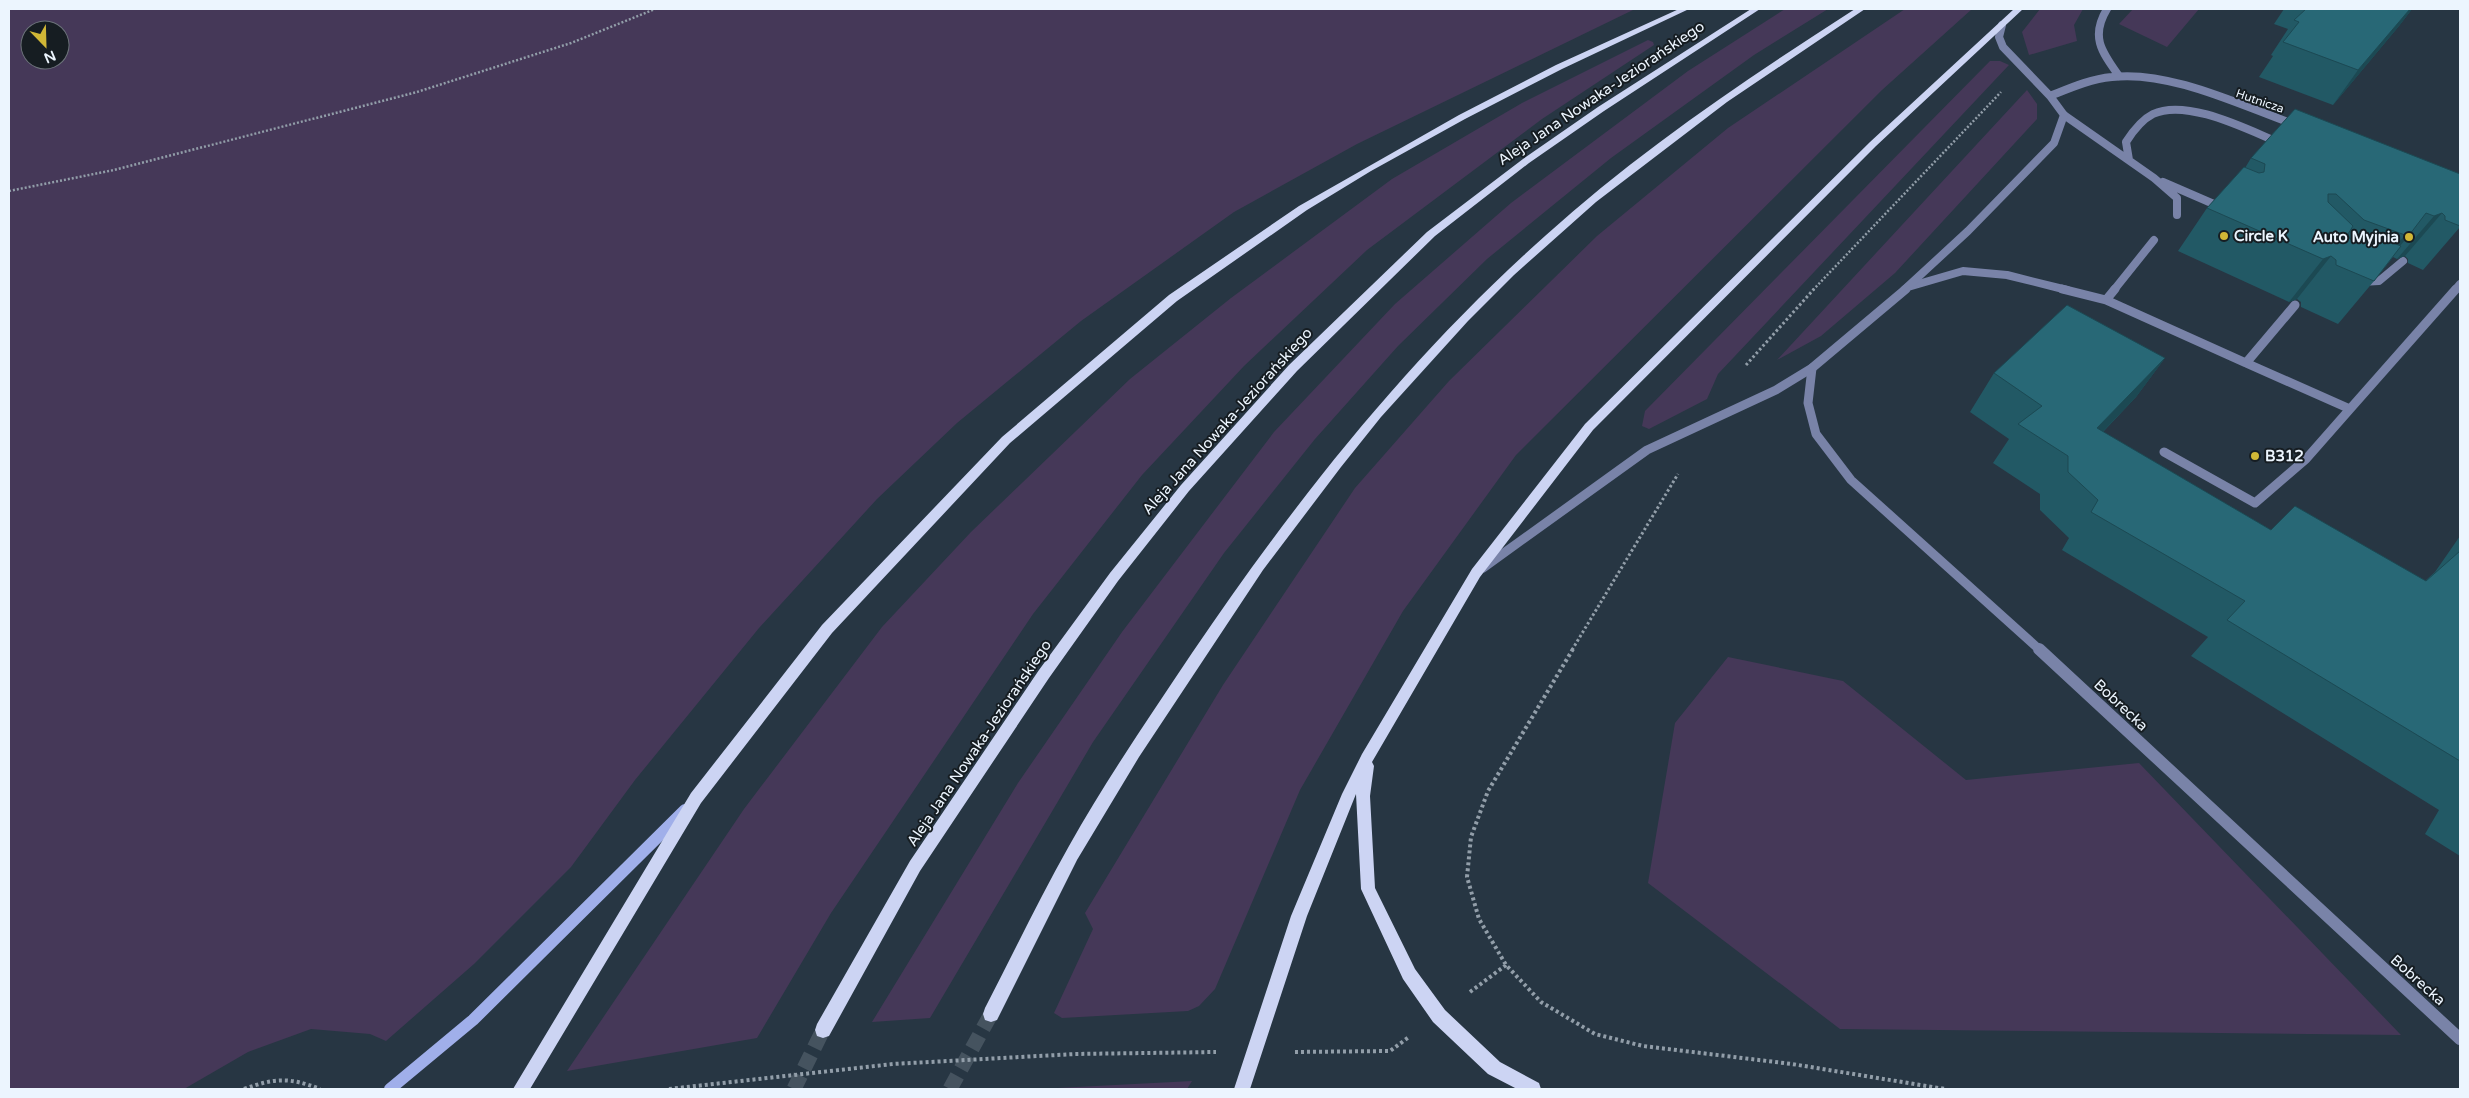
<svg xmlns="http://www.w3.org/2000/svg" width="2469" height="1098" viewBox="0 0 2469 1098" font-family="'Varela Round',sans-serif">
<rect width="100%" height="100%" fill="#273643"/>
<path fill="#453858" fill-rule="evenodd" d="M9,9H1635L1357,144L1234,212L1081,321L957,423L877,499L759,628L635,780L571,867L474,964L386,1041L370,1034L311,1029L248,1052L184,1089H9ZM30,30H60V60H30Z
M1785,9H1828L1754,55L1611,158L1487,259L1398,346L1315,439L1224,553L1093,742L930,1018L872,1022L1018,783L1122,632L1274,432L1395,304L1511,203L1688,71Z
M1905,9H1972L1882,90L1516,455L1403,611L1300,790L1215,989L1199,1006L1188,1011L1062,1018L1054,1013L1093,929L1085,913L1223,685L1355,488L1449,381L1597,236L1728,128Z
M2040,9H2083L2074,25L2077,41L2029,55L2022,32Z
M2133,9H2199L2167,47L2119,24Z
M1648,40L1653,42L1654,45L1542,119L1367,250L1244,366L1142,475L1033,614L831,913L757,1038L567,1071L744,809L882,627L971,532L1130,379L1231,298L1392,179L1522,103Z
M1990,61H2000L2009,65L1718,374L1707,399L1649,429L1642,426L1645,411Z
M2027,90L2037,104V119L1895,273L1821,336L1777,360Z
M1728,657L1843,681L1966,780L2139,763L2401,1035L1840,1029L1648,883L1675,723Z
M1192,1081L1187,1089H1038Z"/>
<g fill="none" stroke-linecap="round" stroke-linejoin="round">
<path stroke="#45535f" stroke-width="15" stroke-dasharray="15 8" stroke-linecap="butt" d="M794,1089L823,1030
M950,1089L991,1014"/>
<path stroke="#929ea9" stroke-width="2.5" stroke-dasharray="2 2" stroke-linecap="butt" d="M9,191L114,170L417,92L571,43L655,9
M1813,290L2001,92"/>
<path stroke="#929ea9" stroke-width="3" stroke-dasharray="2.5 2.5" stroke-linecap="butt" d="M1746,365L1814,289
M1572,650L1678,474"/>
<path stroke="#929ea9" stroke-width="4" stroke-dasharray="3 3" stroke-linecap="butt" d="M1573,649L1488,791L1471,837L1467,877L1479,919L1506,965L1541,1002L1595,1034L1643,1046L1792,1064L1945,1089
M1470,992L1506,965
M1295,1052L1390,1051L1409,1037
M244,1089C275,1078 289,1077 320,1089
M669,1089L893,1064L1075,1054L1216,1052"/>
<path stroke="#7983a8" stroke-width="8" d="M2107,9C2090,37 2102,52 2119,76
M2064,115L2154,178L2177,198V215
M2129,160L2126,142C2133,131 2141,120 2153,114C2187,98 2248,130 2280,143
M2163,182L2223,208
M2361,282L2379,281L2403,261
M1908,287L1963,271L2007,275L2067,290
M2114,290L2154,240
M2455,290L2460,284"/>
<path stroke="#7983a8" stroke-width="9" d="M2062,289L2106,300L2115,289
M2106,300L2246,363L2295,305
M2246,363L2350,409L2456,289
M1812,368L1808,403L1816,434L1851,480L2040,650
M2164,452L2255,503L2306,459L2350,409"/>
<path stroke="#7983a8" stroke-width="12" d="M2039,649L2460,1039"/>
<path stroke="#7983a8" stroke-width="8" d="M2050,96C2070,88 2090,79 2112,77C2170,70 2242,106 2296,125
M1904,290L1968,231L2054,143L2064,115L2050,96L2003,47L1999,37L2002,25"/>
<path stroke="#7983a8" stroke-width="9" d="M1483,568L1647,450L1776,390L1812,368L1906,289"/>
<path stroke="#a0afea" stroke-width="12" d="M390,1089L473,1020L685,810"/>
<path fill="#ccd4f3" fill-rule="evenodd" d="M1679,9H1689L1562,69L1465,119L1371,171L1307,210L1177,301L1010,443L832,633L701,803L530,1089H513L691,793L822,625L1002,437L1169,295L1299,206L1459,115L1556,65Z
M1751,9H1760L1604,111L1529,163L1435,236L1297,371L1189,491L1118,581L1049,678L920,871L829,1036L823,1038L817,1036L815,1030L817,1024L910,861L1039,670L1110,573L1181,485L1289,365L1427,232L1523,159L1598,107Z
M1855,9H1865L1727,102L1596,202L1514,275L1468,321L1381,417L1341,467L1263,570L1139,757L1077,860L997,1020L991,1022L985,1020L983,1014L985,1008C1013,954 1039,899 1069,846C1106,780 1150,716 1192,653C1295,501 1408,358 1545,236C1640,150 1748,78 1855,9Z
M2014,9H2023L1876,146L1593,430L1480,577L1372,762L1374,766L1370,796L1375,888L1415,969L1445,1010L1500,1062L1539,1083L1541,1089H1517L1488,1074L1433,1022L1403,979L1361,889L1356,794L1307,916L1250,1089H1234L1291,916L1342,794L1362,754L1472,569L1585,424L1870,142Z"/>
</g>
<path fill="#225965" d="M2284,9H2412L2399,26L2333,105L2259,77L2273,56L2271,55L2288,29L2274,24Z
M2251,158L2460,174V227L2423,270L2408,263V259L2405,256L2397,259L2393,257L2374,281L2338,324L2301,307V302L2297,299L2289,302L2178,251L2207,208L2245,168Z
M2165,358L2136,397L2103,432L2271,530L2425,581L2435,572L2460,536V856L2425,834L2439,810L2191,656L2208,637L2062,550L2069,538L2040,510V494L1993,463L2009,439L1970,412L1994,373Z"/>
<path fill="#1c4953" d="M2410,9H2412L2399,26L2333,105L2358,70Z
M2442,213L2405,256L2397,259L2434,216Z
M2410,234L2374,277L2368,278L2405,235Z
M2331,256L2297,299L2289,302L2323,259Z
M2165,358L2136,397L2069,467L2097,428Z"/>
<path fill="#286876" stroke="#1c4953" d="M2306,9H2410L2358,70L2283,42L2299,22L2294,20Z
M2295,109L2460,174V226L2445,220V216L2442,213L2434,216L2426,213L2410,234L2405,235L2364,220L2336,194H2328V202L2353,226L2348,234L2350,239L2357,240L2363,232L2401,246L2374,281L2336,265V260L2331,256L2323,259L2207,208L2244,167L2259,173L2264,172L2265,164L2251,158Z
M2067,305L2165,358L2097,428L2271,530L2295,506L2426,581L2460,551V761L2227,620L2245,601L2091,512L2098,500L2068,472V456L2018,424L2042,406L1994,373Z"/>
<g fill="#d1b736" stroke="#161d22" stroke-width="2">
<circle cx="2224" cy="236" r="5"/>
<circle cx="2409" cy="237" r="5"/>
<circle cx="2255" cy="456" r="5"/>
</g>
<g text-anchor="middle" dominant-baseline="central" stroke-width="4" stroke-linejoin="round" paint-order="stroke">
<g font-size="12" fill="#ecf5fe" stroke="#161d22">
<text transform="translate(2260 101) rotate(19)">Hutnicza</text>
</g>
<g font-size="15" fill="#ecf5fe" stroke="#161d22">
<text transform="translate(1601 93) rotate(-34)">Aleja Jana Nowaka-Jeziorańskiego</text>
<text transform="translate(1227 421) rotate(-48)">Aleja Jana Nowaka-Jeziorańskiego</text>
<text transform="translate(2121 705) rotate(43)">Bobrecka</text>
<text transform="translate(979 743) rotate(-56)">Aleja Jana Nowaka-Jeziorańskiego</text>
<text transform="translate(2418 980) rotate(42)">Bobrecka</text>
</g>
<g font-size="15" font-weight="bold" fill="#ecf5fe" stroke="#161d22" text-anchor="start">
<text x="2234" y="236">Circle K</text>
<text x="2399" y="237" text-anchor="end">Auto Myjnia</text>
<text x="2265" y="456">B312</text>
</g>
</g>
<rect width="2469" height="1098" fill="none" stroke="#ecf5fe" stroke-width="20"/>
<g transform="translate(45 45) rotate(157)"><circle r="24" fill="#161d22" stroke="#6c737a"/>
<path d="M0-4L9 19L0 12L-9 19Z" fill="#d1b736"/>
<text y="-8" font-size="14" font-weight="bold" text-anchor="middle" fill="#ecf5fe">N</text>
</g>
</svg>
